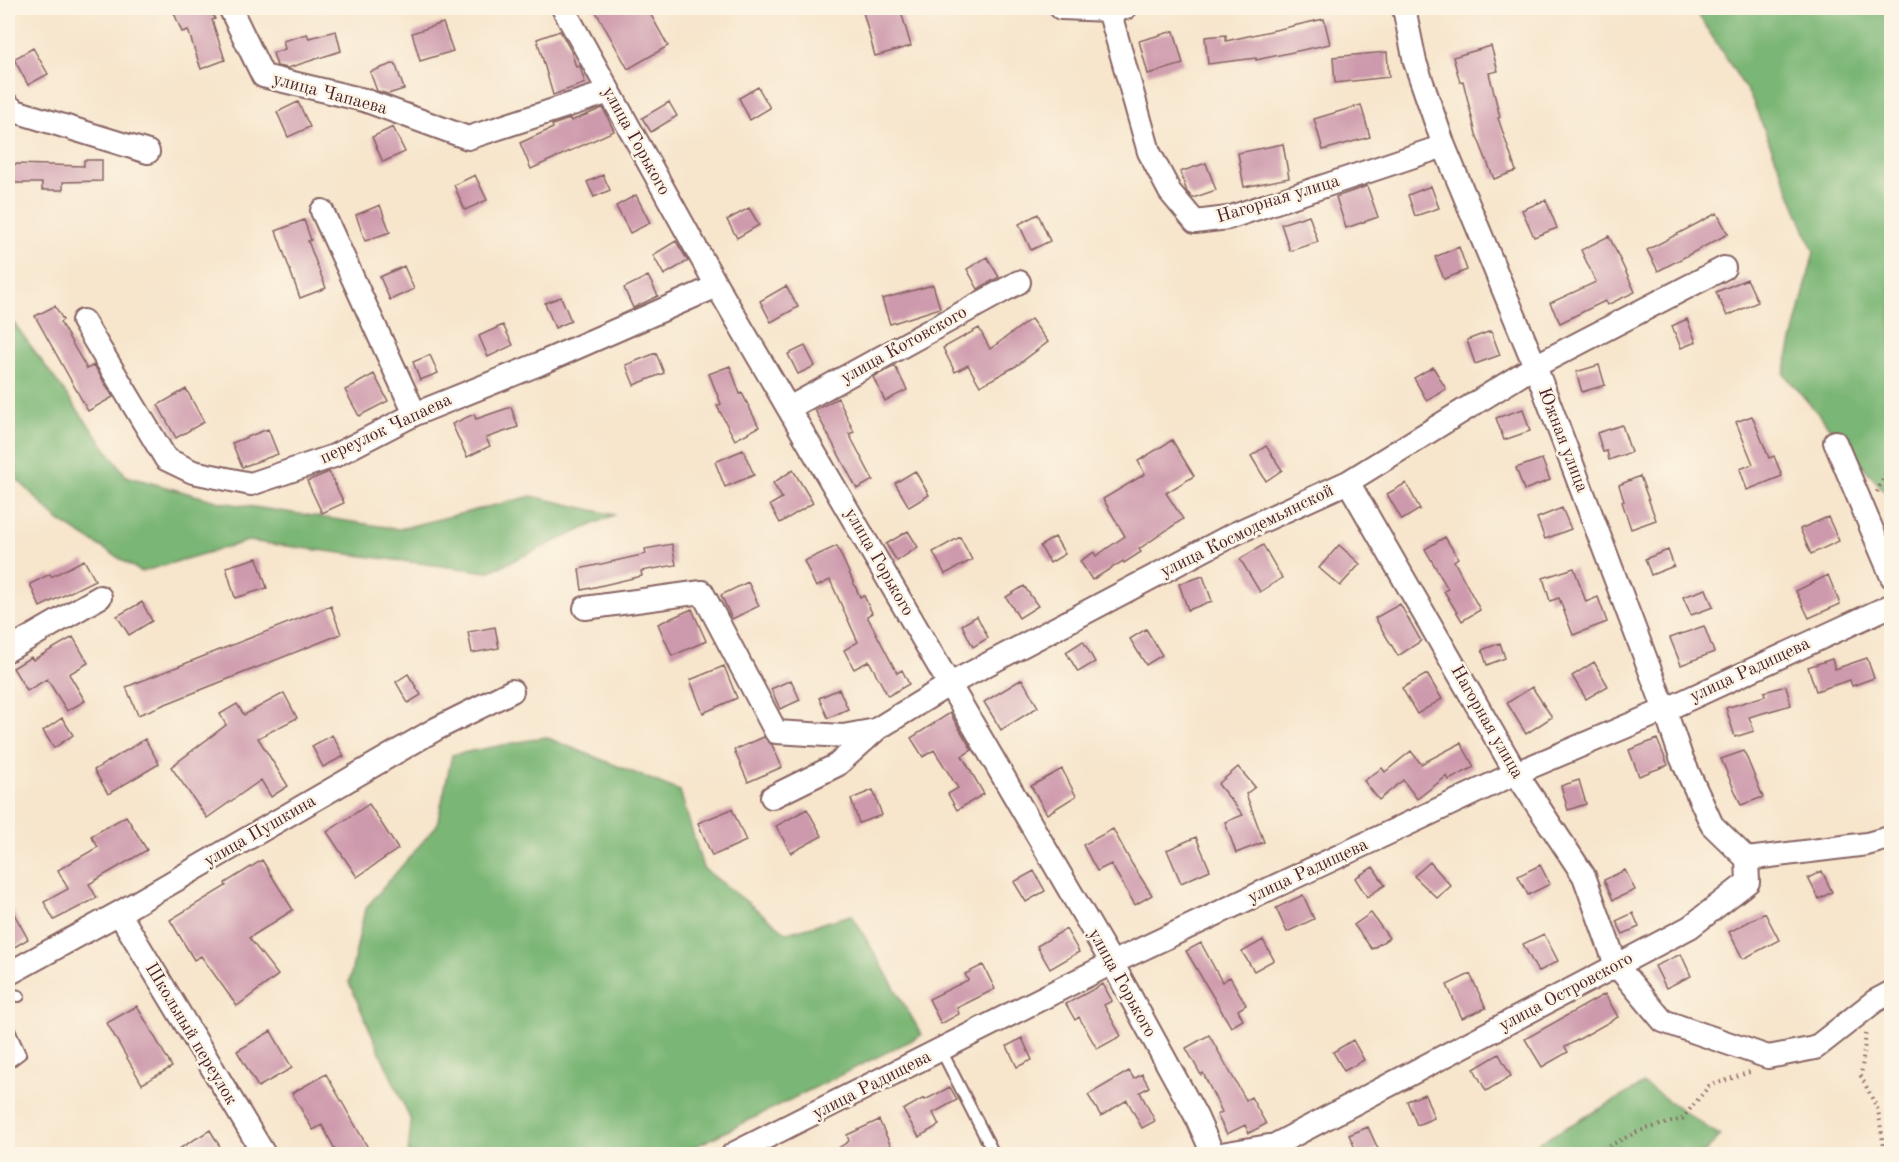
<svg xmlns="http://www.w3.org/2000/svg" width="1899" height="1162" viewBox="0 0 1899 1162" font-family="'Old Standard TT',serif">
<rect width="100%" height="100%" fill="#fcf5e5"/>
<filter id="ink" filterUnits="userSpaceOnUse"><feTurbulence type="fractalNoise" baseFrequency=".0167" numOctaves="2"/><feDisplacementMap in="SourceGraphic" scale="12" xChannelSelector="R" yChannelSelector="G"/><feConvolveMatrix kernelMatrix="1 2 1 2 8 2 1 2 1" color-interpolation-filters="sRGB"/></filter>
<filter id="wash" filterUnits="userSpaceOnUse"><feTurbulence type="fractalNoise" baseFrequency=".008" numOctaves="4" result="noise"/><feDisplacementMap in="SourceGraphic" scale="24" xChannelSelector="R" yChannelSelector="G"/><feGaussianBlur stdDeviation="1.35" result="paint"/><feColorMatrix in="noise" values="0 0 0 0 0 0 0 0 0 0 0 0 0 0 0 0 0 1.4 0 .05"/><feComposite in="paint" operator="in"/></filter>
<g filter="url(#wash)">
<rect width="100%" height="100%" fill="#f7e5cc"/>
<path fill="#7ab675" stroke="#626a50" stroke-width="1.5" d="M1694,8H1891V499L1784,374L1814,252L1751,97Z
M8,315L126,476L220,502L399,529L532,496L614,515L488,572L248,541L141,572L58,520L8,470Z
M545,737L680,791L703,868L787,933L852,915L922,1035L680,1154H408L411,1121L349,983L365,909L437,825L452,755Z
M1644,1084L1720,1136L1703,1154H1519Z"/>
<g id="blocks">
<path fill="#cd99ac" d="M172,8H210L215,19L212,20L225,60L201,69L188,30L182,32Z
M594,8H647L668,46L628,69Z
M862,8H900L911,46L875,56Z
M1324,19L1330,44L1256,60V58L1208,64L1205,37L1226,35V41Z
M443,23L453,51L420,61L412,33Z
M336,31L341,51L288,68L277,66L273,53L285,49L283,41L307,34L309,38Z
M560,31L571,51L576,67L580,66L585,83L553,95L537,39Z
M1174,31L1183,64L1148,74L1139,41Z
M1491,46L1498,71L1489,73L1500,117L1498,118L1516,171L1494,179L1476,134L1463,81L1460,82L1453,57Z
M33,48L48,74L28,85L14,59Z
M1387,52L1389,77L1335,83L1333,57Z
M395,63L404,89L388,94L377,91L370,72Z
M758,87L770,108L750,120L739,98Z
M298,102L310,127L288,137L277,112Z
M669,102L677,116L651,132L642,118Z
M1361,105L1370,137L1323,150L1314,119Z
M603,108L614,131L531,169L520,143L553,128L552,125L570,119L571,121Z
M393,127L405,152L383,162L372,137Z
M1283,144L1289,178L1244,187L1238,153Z
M84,160H102V181L63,182V190H42V183H13V164L84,166Z
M1206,163L1216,190L1193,198L1187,192L1180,172Z
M475,175L487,200L465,210L454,185Z
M603,175L610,190L594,197L587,182Z
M1367,186L1378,217L1346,228L1336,197Z
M1431,186L1439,208L1415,216L1408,195Z
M636,195L650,223L630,233L616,206Z
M1546,200L1557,228L1534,237L1522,210Z
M380,205L390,232L365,241L356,215Z
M749,208L759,225L737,238L727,220Z
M1717,213L1728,234L1658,271L1647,250Z
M1038,214L1050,241L1031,250L1019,224Z
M1309,215L1318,242L1290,251L1281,224Z
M304,220L311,240L308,241L326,288L300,298L276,231Z
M1609,236L1635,292L1607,305L1605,301L1560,323L1550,303L1596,282L1581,250Z
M676,241L688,261L664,275L653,255Z
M1459,247L1467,270L1444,279L1435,257Z
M987,257L999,277L978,289L967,269Z
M404,266L414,289L390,300L380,277Z
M648,276L658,296L633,308L624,288Z
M1747,279L1758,302L1727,316L1716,292Z
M933,285L940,308L890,324L882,299Z
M786,286L798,307L771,322L760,301Z
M561,297L571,321L555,328L545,303Z
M55,306L63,320L60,322L87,369L94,365L113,397L88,411L35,316Z
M1031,319L1048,342L1016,366L980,386L968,365L955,372L943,348L979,328L990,349Z
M1687,319L1696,342L1681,348L1672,326Z
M503,325L513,345L488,357L479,336Z
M1491,331L1500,355L1475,364L1467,340Z
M805,346L815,366L798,374L788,354Z
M656,353L664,373L634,385L626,365Z
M430,355L438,373L420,380L413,362Z
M1599,365L1605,385L1582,392L1576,372Z
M730,366L740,394L742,393L759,427L735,440L717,406L721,404L709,374Z
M895,366L907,390L885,401L873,377Z
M1433,367L1446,389L1427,401L1414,378Z
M374,374L388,401L359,416L345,390Z
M186,389L204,422L176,438L158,405Z
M838,398L854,432L849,434L873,480L857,489L815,410Z
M511,407L518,427L486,438L490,446L467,457L452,424L474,414L476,419Z
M1523,409L1530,431L1504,440L1496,418Z
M1752,416L1769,458L1774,456L1782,476L1747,490L1740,469L1753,464L1736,422Z
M1622,425L1631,452L1609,460L1607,451L1603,452L1597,433Z
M268,429L278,454L242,467L232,443Z
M1172,440L1194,476L1166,493L1183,519L1139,549L1141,552L1124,563L1123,561L1092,580L1080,561L1094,552L1096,556L1125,536L1103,499L1145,474L1138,461Z
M1266,446L1282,470L1266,481L1251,456Z
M743,450L754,475L725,487L715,462Z
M1542,459L1550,480L1524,490L1516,468Z
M793,470L813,503L780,523L770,505L782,498L773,483Z
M915,471L929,495L909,507L895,483Z
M329,472L344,503L322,513L307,481Z
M1640,476L1656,520L1631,529L1622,502L1624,501L1619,485Z
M1406,483L1420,509L1402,520L1387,494Z
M1562,508L1571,529L1545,539L1537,518Z
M1828,517L1839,541L1811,554L1800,529Z
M908,531L918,547L897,561L886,544Z
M960,537L972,560L945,574L933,552Z
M1055,537L1065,554L1050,563L1040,546Z
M1445,537L1458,558L1454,561L1480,610L1462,621L1444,591L1448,589L1425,549Z
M672,544L676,565L641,571L642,576L582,590L579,569L646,554L645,549Z
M1263,545L1282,578L1260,592L1240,559Z
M1339,545L1360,564L1340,586L1319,568Z
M837,546L860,597L864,596L872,613L867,616L897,673L902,670L909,684L888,696L869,661L854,669L844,650L858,642L830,580L816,587L804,561Z
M1668,550L1674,566L1651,575L1645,559Z
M257,558L267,588L235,598L226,567Z
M84,560L95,580L40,607L30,584L50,574L51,577Z
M1574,568L1586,602L1598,597L1607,622L1573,635L1559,598L1550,601L1543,578Z
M1828,575L1840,604L1809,618L1796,591Z
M1203,576L1212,601L1188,610L1179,584Z
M748,582L759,606L732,619L721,595Z
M1024,586L1038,606L1019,618L1006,597Z
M1706,589L1713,607L1691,615L1683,597Z
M142,602L152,621L129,635L117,616Z
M1400,604L1421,641L1398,656L1375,618Z
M331,606L341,634L138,715L126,687Z
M692,609L706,641L672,656L658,624Z
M977,616L988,638L973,647L962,625Z
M1704,626L1714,652L1681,665L1670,638Z
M495,627L499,648L472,653L468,632Z
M1146,629L1162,655L1146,665L1130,639Z
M73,637L88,663L69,674L85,701L67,711L47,679L27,691L13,668L31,657L33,660Z
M1083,641L1095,662L1078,672L1066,652Z
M1500,643L1505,658L1487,665L1482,650Z
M1867,658L1874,678L1852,686L1850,680L1816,691L1808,667L1832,659L1835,669Z
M1594,662L1608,686L1586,699L1572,676Z
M724,666L737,698L703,713L690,680Z
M408,674L421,695L408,703L396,682Z
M1427,674L1442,699L1417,714L1402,688Z
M1022,679L1038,707L1001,730L984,702Z
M791,680L800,700L780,709L771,689Z
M1786,686L1791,705L1749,717L1754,731L1735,737L1726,708L1765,696L1764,692Z
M1532,687L1552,717L1526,734L1507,703Z
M839,689L848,709L828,718L819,698Z
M284,693L297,718L258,738L288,786L271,797L261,780L207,818L171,767L226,725L220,714L237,704L244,715Z
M950,713L972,750L962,756L984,794L957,810L948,794L958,788L934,750L923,757L911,738Z
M62,718L73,735L54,748L43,731Z
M332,735L344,756L323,767L312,746Z
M764,737L772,745L782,767L748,782L734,750Z
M145,739L159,764L108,794L94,770Z
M1657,739L1668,765L1639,776L1629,750Z
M1461,743L1474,767L1449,780L1447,776L1417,799L1403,780L1379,800L1364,781L1382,768L1385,772L1411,751L1421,764Z
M1744,751L1763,797L1741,805L1721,759Z
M1238,767L1255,787L1246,794L1264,842L1236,853L1225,822L1243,815L1218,784Z
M1062,769L1076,796L1047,814L1031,786Z
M1579,780L1586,804L1568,810L1561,786Z
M873,790L882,815L859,823L851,799Z
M369,804L398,849L357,877L327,832Z
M732,809L746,841L712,856L698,823Z
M807,809L822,836L791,853L776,826Z
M126,816L147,850L89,884L97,898L54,920L44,902L68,889L58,870L98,847L91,836Z
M1113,829L1132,864L1152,895L1135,905L1111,864L1097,871L1083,845Z
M1196,837L1210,870L1181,883L1167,850Z
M262,860L293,910L249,938L278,975L237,1006L201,956L194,960L170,920L226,886L225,883Z
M1430,862L1451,886L1437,898L1414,876Z
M1540,865L1550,884L1528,895L1518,876Z
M1373,867L1385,885L1367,897L1355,878Z
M1625,870L1635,890L1613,900L1604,880Z
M1034,871L1045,891L1026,902L1014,882Z
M1822,871L1832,892L1819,899L1808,878Z
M1303,895L1314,919L1287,932L1276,908Z
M8,903L28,939L8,951Z
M1371,913L1389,938L1372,949L1354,925Z
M1633,913L1639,927L1623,934L1616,921Z
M1765,913L1779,940L1743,959L1729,932Z
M1066,929L1079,952L1050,969L1037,946Z
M1544,934L1558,961L1538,972L1523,944Z
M1263,940L1274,960L1254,971L1242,952Z
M1201,943L1222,982L1230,977L1246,1005L1238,1010L1243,1020L1231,1027L1186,951Z
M1681,954L1691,976L1666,988L1655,966Z
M983,965L995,989L957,1008L959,1014L941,1024L929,999L968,980L965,974Z
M1470,974L1486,1008L1462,1018L1447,985Z
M1103,984L1112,1001L1104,1005L1121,1036L1097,1049L1079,1017L1075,1020L1066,1004Z
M1605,994L1618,1017L1565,1047L1568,1052L1542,1067L1525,1039Z
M137,1006L172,1067L142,1084L107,1023Z
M271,1031L292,1068L258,1087L237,1051Z
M1209,1035L1246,1100L1251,1097L1266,1124L1249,1133L1245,1125L1227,1134L1217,1115L1222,1112L1203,1073L1201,1075L1186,1048Z
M1022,1038L1032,1060L1017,1067L1007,1046Z
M1353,1040L1364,1060L1344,1071L1333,1052Z
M1499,1054L1511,1076L1486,1091L1474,1069Z
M1129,1071L1134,1079L1142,1074L1149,1087L1140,1092L1155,1121L1142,1128L1127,1100L1101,1116L1088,1095Z
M326,1074L359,1132L372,1155H338L322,1125L313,1130L292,1093Z
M950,1087L957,1100L933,1113L939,1125L919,1137L903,1110L924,1098L925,1100Z
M1425,1094L1434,1118L1417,1125L1407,1101Z
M879,1120L895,1155H828L849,1141L847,1135Z
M1368,1127L1378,1149L1365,1155H1358L1349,1135Z
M210,1130L225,1155H169Z"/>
</g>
</g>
<g filter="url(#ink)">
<use href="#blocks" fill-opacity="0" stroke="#876463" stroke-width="1.5"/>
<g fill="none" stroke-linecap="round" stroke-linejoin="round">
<g stroke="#876463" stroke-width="14">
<path id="service" d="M8,994L19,996
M8,1028L20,1054L8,1063
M941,1050L994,1154"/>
</g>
<g stroke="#876463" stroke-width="26">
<path id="minor" d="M230,8L263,76L364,100L468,138L609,92
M563,8L717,286L1112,963L1196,1116L1213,1154
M1061,8L1109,10L1125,8
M1404,8L1415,62L1444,146L1535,366L1665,710L1681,757L1712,825L1747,859
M1109,10L1149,152L1170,192L1195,222L1228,218L1444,146
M8,105L15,111L148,152
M322,211L415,414
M83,321L166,459L193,472L251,484L334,456L415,414L539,364L717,286
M789,408L1019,282
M1835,442L1892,577
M1348,482L1516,773L1584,876L1616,965L1663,1021L1768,1057L1815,1048L1875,1001L1892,992
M585,608L702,592L776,732L843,736L876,730
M8,650L100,597
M772,797L837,765L877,729L950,684L1234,534L1348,482L1535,366L1724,268
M1747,859L1867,844L1892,837
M119,913L264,1154
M8,974L119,913L436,729L512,691
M733,1154L1112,963L1516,773L1665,710L1892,605
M1221,1154L1275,1145L1690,927L1748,882L1747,859"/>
</g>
<path stroke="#876463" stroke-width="4" stroke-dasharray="1.5 4.5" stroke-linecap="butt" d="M1877,492L1892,460
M1866,1034L1861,1076L1878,1110L1884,1147L1883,1154
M1593,1154L1639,1131L1682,1119L1709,1086L1750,1072"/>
<use href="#service" stroke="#fff" stroke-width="10"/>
<use href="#minor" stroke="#fff" stroke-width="22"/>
</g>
</g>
<g text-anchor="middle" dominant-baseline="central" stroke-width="5" stroke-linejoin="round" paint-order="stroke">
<g font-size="18" fill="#4a1f2b" stroke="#fcf5e5">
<text transform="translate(330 94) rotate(15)">улица Чапаева</text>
<text transform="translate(636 141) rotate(61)">улица Горького</text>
<text transform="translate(1278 199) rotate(-17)">Нагорная улица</text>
<text transform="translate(904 345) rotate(-29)">улица Котовского</text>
<text transform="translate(386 429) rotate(-25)">переулок Чапаева</text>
<text transform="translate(1563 440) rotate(69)">Южная улица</text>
<text transform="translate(1247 531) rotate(-26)">улица Космодемьянской</text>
<text transform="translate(879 562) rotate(60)">улица Горького</text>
<text transform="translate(1750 670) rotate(-25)">улица Радищева</text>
<text transform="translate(1487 722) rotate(60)">Нагорная улица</text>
<text transform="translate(260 831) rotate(-30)">улица Пушкина</text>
<text transform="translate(1308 871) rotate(-25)">улица Радищева</text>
<text transform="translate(1122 983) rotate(61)">улица Горького</text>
<text transform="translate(1566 992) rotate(-28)">улица Островского</text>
<text transform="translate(191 1034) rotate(59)">Школьный переулок</text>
<text transform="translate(872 1085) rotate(-27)">улица Радищева</text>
</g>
</g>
<rect width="1899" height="1162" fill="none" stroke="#fcf5e5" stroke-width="30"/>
</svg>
